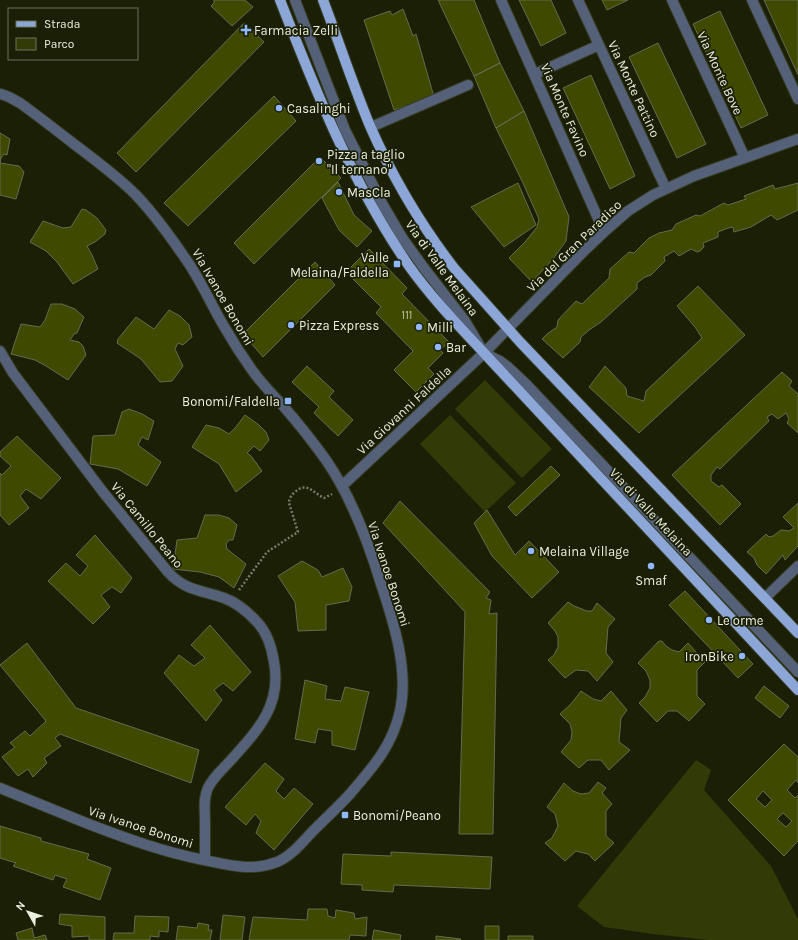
<svg xmlns="http://www.w3.org/2000/svg" width="798" height="940" viewBox="0 0 798 940" font-family="Karla,sans-serif">
<rect width="100%" height="100%" fill="#1a1f05"/>
<path fill="#323b08" d="M485,380L552,449L522,478L455,409Z
M450,415L516,483L485,512L420,444Z
M696,760L711,770L704,790L771,866L798,919V940H708L653,934L604,927L577,906Z"/>
<path fill="#3f4a00" stroke="#646b4f" fill-rule="evenodd" d="M214,0H245L253,7L232,26L211,6L214,3Z
M438,0H474L500,63L474,76Z
M519,0H551L566,33L541,46Z
M602,0H628L607,10Z
M764,0H798V75Z
M403,9L413,36L416,34L434,97L394,110L364,20L390,11L392,15Z
M720,11L768,115L741,128L693,24Z
M244,23L264,42L136,172L117,153Z
M658,43L706,144L677,158L629,57Z
M500,63L524,111L496,128L474,76Z
M591,75L635,176L610,189L563,88Z
M274,96L296,121L188,226L164,203Z
M524,111L569,217L566,241L553,259L532,282L509,258L525,242L537,227L539,219L523,183L496,128Z
M0,133L10,139L7,155L4,154L1,158L0,163L19,166L24,172L16,199L0,195Z
M320,157L341,178L254,264L234,243Z
M338,182L354,215L372,231L357,247L339,230L322,198Z
M518,183L536,225L504,247L471,207Z
M798,183V210L777,220L771,215L751,227L734,232L733,227L728,228L718,232V237L703,243L704,247L700,251L697,252L691,249L679,256L674,251L664,257L665,261L651,275L645,277L637,283V289L601,322L589,330L581,337L580,342L563,358L542,339L547,334L557,327L558,320L576,301L582,304L609,278L610,269L629,252L634,253L649,238L659,233L672,230L676,224L696,215L700,216L724,203L728,205L746,199L744,196L773,185L775,189Z
M82,209L86,210L97,218L106,230L105,234L95,242L87,246L92,255L98,269L73,284L57,262L46,251L30,242L43,221L63,228L71,227Z
M369,249L407,288L402,294L449,342L440,350L443,353L428,368L434,374L416,392L394,370L413,351L376,313L381,307L346,272Z
M315,262L335,285L263,357L243,334Z
M698,286L745,335L639,433L589,387L605,366L626,388L627,396L644,401L646,391L702,338L695,327L677,306Z
M51,304H62L75,309L84,317L77,333L74,334L70,340L79,342L83,346L86,355L68,380L46,366L35,360L11,354L21,324L40,327L45,320Z
M169,310L180,316L189,325L192,337L183,345L178,343L175,349L183,366L172,381L160,382L141,359L117,343L118,339L136,317L154,329Z
M307,366L334,391L329,397L353,420L338,436L314,413L319,407L292,382Z
M782,372L792,381L789,386L798,394V433L787,423L789,419L786,413L778,419L772,414L767,417L769,421L720,469L717,467L711,475V481L719,487L722,485L741,504L720,525L672,475Z
M129,409L142,414L154,421L148,440L142,437L138,445L161,462L147,486L118,469L90,464L93,436L115,435L122,412Z
M245,415L259,425L266,432L269,440L260,451L254,446L247,453L251,456L262,471L236,492L219,464L192,447L206,425L219,428L229,434L235,428Z
M17,436L61,478L41,499L26,489L20,496L29,508L9,525L0,515V473L2,475L11,466L0,456V452Z
M551,466L560,475L516,516L508,507Z
M400,501L490,592L486,598L491,600L489,614L497,613L493,834H459L465,612L383,523Z
M798,503V546L785,560L783,555L766,574L757,565L754,558L747,552L766,534L769,537L773,536L781,530L789,531L794,528L783,517Z
M487,510L515,555L529,541L559,572L532,598L492,556L474,523Z
M205,515H219L229,518L237,525L233,540H229L226,544L227,549L246,564L234,588L219,577L200,572L173,569L177,540L197,538Z
M95,535L132,578L121,593L112,587L101,595L110,607L93,624L48,581L66,563L80,576L88,566L76,555Z
M302,561L318,570L322,577L343,568L352,587L349,601L326,605V630L298,631L295,602L278,576Z
M685,591L753,664L738,678L669,605Z
M568,602L574,606L587,611H592L597,603L615,619L608,627L606,653L613,662L597,681L588,671L576,670L565,678L548,660L554,655L558,647V637L555,631L548,623Z
M210,625L251,672L233,691L223,683L214,690L222,700L206,721L164,673L179,655L194,666L205,658L191,645Z
M659,641H662L666,646L672,650L679,652L688,643L705,662L697,670V696L705,704L689,721L677,711H668L657,722L639,703L645,697L650,688V680L646,671L638,663Z
M27,643L76,708L199,750L191,783L60,734L55,738L61,746L44,758L47,763L33,777L28,769L18,776L2,757L15,747L10,743L25,731L30,736L46,721L0,665Z
M305,680L327,686L325,699L341,701L345,687L369,692L355,750L332,745V731L318,729L315,743L295,739Z
M764,686L789,706L780,718L755,698Z
M581,691L593,699L601,701L611,691L627,710L621,718L619,742L630,750L609,770L601,760H588L579,768L561,752L571,740L572,732L570,724L560,714L571,704Z
M784,744L798,757V783L796,780L787,790L795,798L798,795V841L784,856L728,800ZM763,791L772,800L765,807L756,799ZM783,813L792,821L786,827L777,819Z
M265,763L284,779L276,791L284,799L294,788L313,804L274,850L256,833L261,821L255,814L246,825L225,807Z
M598,782L606,788L602,793L612,804L606,811V836L614,843L595,861L588,854L576,851L565,861L545,843L552,838L558,826L555,814L547,807L564,783L573,791L581,794L589,793Z
M0,826L41,838V841L89,854L87,859L111,868L100,900L63,887L67,879L55,875L53,880L13,866L16,863L0,858Z
M391,852L492,857L490,889L394,885L393,892L362,890V885L341,884L343,854L391,856Z
M308,909H327L328,916L335,918L336,910L354,913L355,919L367,917L366,936L350,935L349,940H249L253,917L307,920Z
M60,914L105,917V940H89V936L72,937V926L59,924Z
M223,915L245,917L242,940H220Z
M135,916L169,917L168,932L159,931V937L150,936V940H113L114,933H134Z
M198,923L209,925L208,930H212L210,940H176L178,926L197,928Z
M485,926H499V940H485Z
M32,928L34,938L45,935L47,940H18L16,933Z
M374,930L401,935L400,940H372Z
M436,936L461,939L460,940H436Z
M508,936H533V940H508Z"/>
<g fill="none" stroke-linecap="round" stroke-linejoin="round">
<g stroke="#373c24" stroke-width="12">
<path id="minor" d="M295,0L345,130L383,205L403,239L424,268L465,321L484,353L500,361L508,367L527,385L798,672
M501,0L604,232
M578,0L666,189
M672,0L745,158
M752,0L798,99
M535,74L599,45
M371,127L468,85
M0,351L13,373L103,492L168,572C185,591 202,590 224,598C238,603 249,613 258,623C267,633 272,649 274,662C282,705 258,730 231,760C223,769 213,777 208,788C203,798 205,810 205,821C205,834 205,847 205,860
M342,486L484,353L584,251L604,232L628,211L653,195L694,176L798,139
M765,598L798,566
M0,788C29,800 57,811 86,823C125,838 163,852 204,860C229,865 251,872 277,862C292,856 303,841 314,830C326,818 338,807 349,795C372,768 392,747 400,711C409,671 394,623 381,584C368,541 352,498 326,460C313,442 299,424 284,407C273,395 261,383 252,370C242,356 233,342 225,328C211,305 201,280 185,258C170,236 154,214 136,195C117,176 95,160 74,144C56,130 38,116 20,103L9,97L1,94"/>
</g>
<g stroke="#373c24" stroke-width="12">
<path id="major" d="M280,0C316,92 353,185 409,266C431,297 458,325 484,353L798,690
M323,0C339,42 353,85 370,126C392,176 420,224 454,268L520,342L798,633"/>
</g>
<path stroke="#767b65" stroke-width="2.5" stroke-dasharray="2 2" stroke-linecap="butt" d="M239,590L267,552L298,532L289,503C289,499 291,495 295,492C307,481 313,493 324,498L332,494"/>
<use href="#minor" stroke="#546178" stroke-width="10"/>
<use href="#major" stroke="#8ca7d7" stroke-width="10"/>
</g>
<g fill="#91b8fd" stroke="#1a1f05" stroke-width="1.5">
<path d="M244 24h4v4h4v4h-4v4h-4v-4h-4v-4h4z"/>
<circle cx="279" cy="108" r="4"/>
<circle cx="319" cy="161" r="4"/>
<circle cx="339" cy="192" r="4"/>
<rect x="393" y="260" width="8" height="8" rx="2"/>
<circle cx="291" cy="325" r="4"/>
<circle cx="419" cy="327" r="4"/>
<circle cx="438" cy="347" r="4"/>
<rect x="284" y="397" width="8" height="8" rx="2"/>
<circle cx="531" cy="551" r="4"/>
<circle cx="651" cy="566" r="4"/>
<circle cx="709" cy="620" r="4"/>
<circle cx="742" cy="656" r="4"/>
<rect x="341" y="811" width="8" height="8" rx="2"/>
</g>
<g text-anchor="middle" dominant-baseline="central" stroke-width="3.5" stroke-linejoin="round" paint-order="stroke">
<g font-size="11" fill="#c0c6a7">
<text x="407" y="315">111</text>
</g>
<g font-size="13" fill="#ebefdf" stroke="#1a1f05" text-anchor="start">
<text x="254" y="30">Farmacia Zelli</text>
<text x="287" y="108">Casalinghi</text>
<text x="327" y="154">Pizza a taglio<tspan x="327" dy="15">"Il ternano"</tspan></text>
<text x="347" y="192">MasCla</text>
<text x="389" y="257" text-anchor="end">Valle<tspan x="389" dy="15">Melaina/Faldella</tspan></text>
<text x="299" y="325">Pizza Express</text>
<text x="427" y="327">Milli</text>
<text x="446" y="347">Bar</text>
<text x="280" y="401" text-anchor="end">Bonomi/Faldella</text>
<text x="539" y="551">Melaina Village</text>
<text x="651" y="580" text-anchor="middle">Smaf</text>
<text x="717" y="620">Le orme</text>
<text x="734" y="656" text-anchor="end">IronBike</text>
<text x="353" y="815">Bonomi/Peano</text>
</g>
<g font-size="13" fill="#ebefdf" stroke="#1a1f05">
<text transform="translate(720 73) rotate(65)">Via Monte Bove</text>
<text transform="translate(634 89) rotate(65)">Via Monte Pattino</text>
<text transform="translate(565 110) rotate(66)">Via Monte Favino</text>
<text transform="translate(574 246) rotate(-44)">Via del Gran Paradiso</text>
<text transform="translate(442 268) rotate(54)">Via di Valle Melaina</text>
<text transform="translate(223 297) rotate(60)">Via Ivanoe Bonomi</text>
<text transform="translate(404 410) rotate(-43)">Via Giovanni Faldella</text>
<text transform="translate(651 512) rotate(47)">Via di Valle Melaina</text>
<text transform="translate(147 525) rotate(51)">Via Camillo Peano</text>
<text transform="translate(389 574) rotate(72)">Via Ivanoe Bonomi</text>
<text transform="translate(141 827) rotate(18)">Via Ivanoe Bonomi</text>
</g>
</g>
<rect x="8" y="8" width="130" height="52" fill="#1a1f05" stroke="#6e725c"/>
<rect x="16" y="21" width="20" height="6" fill="#8ca7d7" stroke="#6e725c"/>
<text x="44" y="28" font-size="12" fill="#ebefdf">Strada</text>
<rect x="16" y="38" width="20" height="12" fill="#323b08" stroke="#6e725c"/>
<text x="44" y="48" font-size="12" fill="#ebefdf">Parco</text>
<g transform="translate(28 912) rotate(309)" stroke="#1a1f05" stroke-width="3" paint-order="stroke">
<path d="M0-3L7 15L0 10L-7 15Z" fill="#ebefdf"/>
<text y="-6" font-size="11" font-weight="bold" text-anchor="middle" fill="#ebefdf">N</text>
</g>
</svg>
